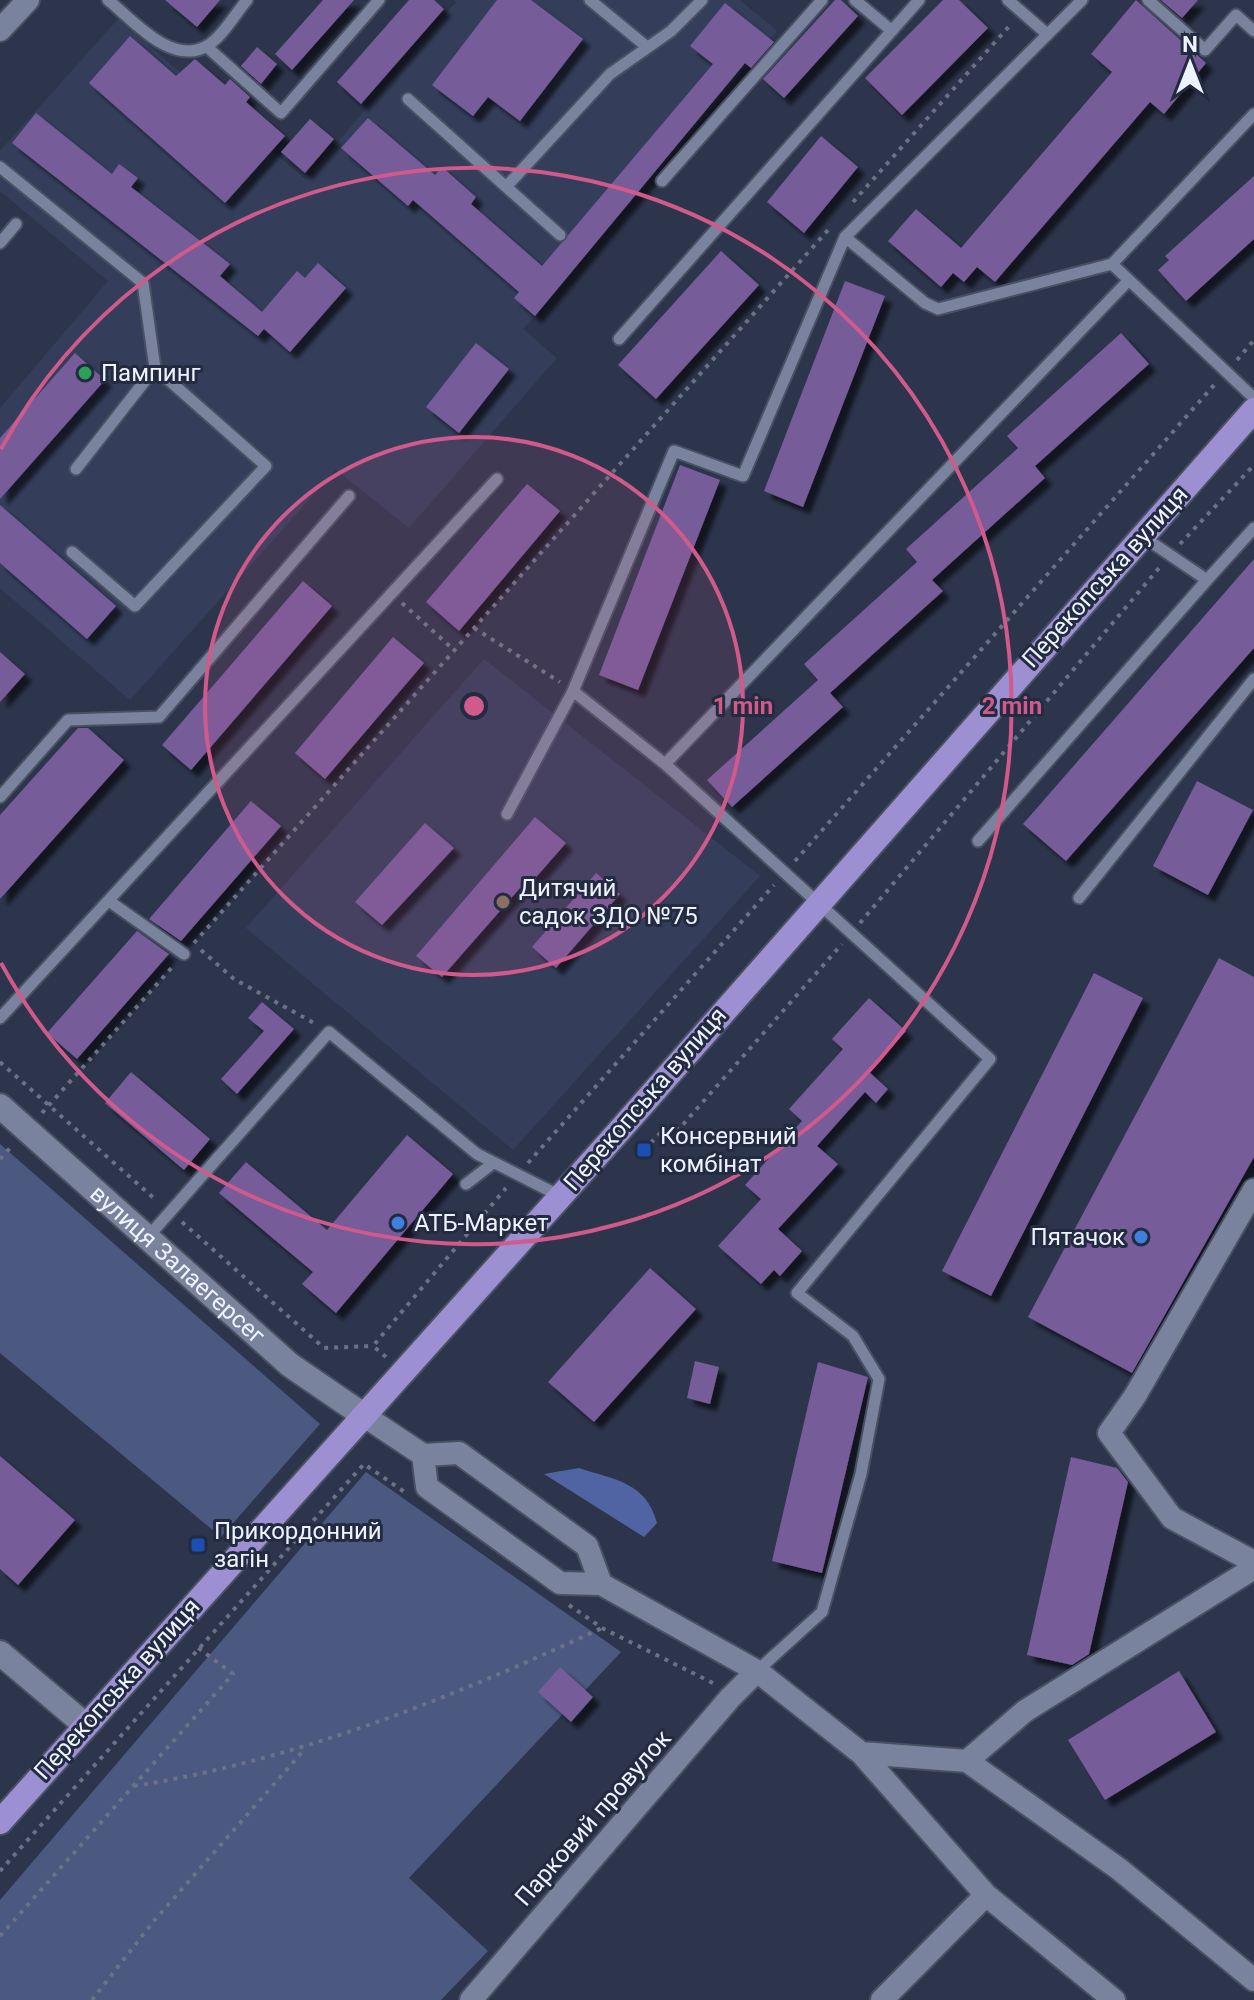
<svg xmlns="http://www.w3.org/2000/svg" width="1254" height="2000" viewBox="0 0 1254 2000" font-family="Roboto,sans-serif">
<defs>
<filter id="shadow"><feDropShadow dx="7" dy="7" stdDeviation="2" flood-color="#0009"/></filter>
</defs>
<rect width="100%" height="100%" fill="#2d354c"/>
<path fill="#343e5b" d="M454,0H740L777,31L523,329L557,358L409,528L336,470L130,700L0,588V408L108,281L0,191V151L118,19L306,180L456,2Z
M484,659L760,876L513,1150L246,928Z"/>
<path fill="#4b5981" d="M0,1144L320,1424L221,1537L0,1353Z
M366,1472L621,1652L409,1878L488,1951L441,2000H0V1900Z"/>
<path fill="#5064a3" d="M579,1468C615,1480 646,1482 657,1523L644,1537L544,1474Z"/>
<path fill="#775b9a" filter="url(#shadow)" d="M165,0H220L197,27Z
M323,0H354L292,70L275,54Z
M409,0H434L444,9L361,104L337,82Z
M497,0H531L583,39L520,121L488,97L473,116L432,85Z
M835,0H841L858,16L784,98L763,79Z
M943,0H959L988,28L902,115L865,78Z
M1136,0L1206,63L1164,114L1150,102L995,282L977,267L964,282L953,273L941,287L888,241L916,209L961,248L1112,72L1091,54Z
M1161,0H1198L1182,18Z
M725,3L774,42L751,68L745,63L535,316L514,298L519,292L413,200L408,206L341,148L368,118L435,175L442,167L476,197L471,204L542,266L713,64L690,46Z
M130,36L176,76L195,59L225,85L230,79L250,97L246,102L285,136L225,203L89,83Z
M257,47L277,64L261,84L241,66Z
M36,113L112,174L119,164L138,178L131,187L230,264L220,276L262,312L297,271L305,278L318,263L346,288L290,352L264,329L258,336L12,143Z
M310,119L334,139L305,173L281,152Z
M821,136L858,167L804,233L767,202Z
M1254,176V239L1186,301L1158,270L1169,260L1165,256Z
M721,251L759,285L656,399L618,365Z
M845,281L885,296L803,507L764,491Z
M1121,333L1149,364L1035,466L1045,478L932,580L943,591L830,693L843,707L732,807L707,780L818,680L804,664L917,562L906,549L1018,448L1007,436Z
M476,343L509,369L459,433L426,407Z
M75,353L105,380L0,499V438Z
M680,465L720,480L638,690L599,675Z
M527,484L560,511L459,631L426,602Z
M0,505L116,606L87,639L0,563Z
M1254,559V648L1066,861L1023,824Z
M303,581L332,606L191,770L162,745Z
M393,637L424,663L325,779L295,753Z
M0,652L25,674L0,702Z
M78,728H88L124,760L0,899V815Z
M1197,781L1253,810L1208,895L1153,866Z
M251,801L281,826L181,941L149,919Z
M535,817L566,843L524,891L520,888L442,977L416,956Z
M425,823L454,848L382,925L355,902Z
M596,873L620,894L556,968L532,947Z
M137,931L169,954L77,1059L47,1033Z
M1219,958L1254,977V1157L1132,1373L1028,1317Z
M1094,973L1143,998L991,1296L942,1271Z
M869,998L906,1031L869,1072L888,1089L876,1103L865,1092L817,1146L838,1164L778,1229L802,1251L780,1276L774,1270L761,1284L718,1246L761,1199L745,1185L802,1121L789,1109L843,1049L832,1039Z
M262,1002L294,1029L237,1094L221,1079L264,1031L248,1018Z
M131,1072L210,1139L184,1170L105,1103Z
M407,1135L453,1174L336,1313L302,1284L313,1272L219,1193L246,1162L327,1230Z
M650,1268L696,1309L594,1422L548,1382Z
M695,1361L719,1367L710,1404L687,1398Z
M818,1362L868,1377L822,1573L772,1561Z
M0,1456L75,1520L18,1585L0,1569Z
M1071,1457L1117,1468L1128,1482L1089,1654L1072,1665L1027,1655Z
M560,1667L593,1697L571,1722L538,1692Z
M1179,1671L1216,1732L1105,1800L1068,1740Z"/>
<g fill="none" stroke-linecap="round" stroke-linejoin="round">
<g stroke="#495062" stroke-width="15">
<path id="lane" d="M108,0C132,19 170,65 205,47C221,39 236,13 247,0
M590,0L647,47
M855,0L892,31
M1008,0L1047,34
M1148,0L1205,50L1236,15L1254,31
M207,47L281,113L379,0
M408,99L560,235
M0,167L143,283L155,368L266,466L135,606L72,552
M662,181L822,0
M506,187L610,74L671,31L702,0
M845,237L925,303L938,309L1112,264L1254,114
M0,243L16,224
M1112,264L1254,398
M619,339L919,0
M76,469L155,368
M1142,536L1207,580L1254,528
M665,764L1129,280
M0,797L68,720L159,717L349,496
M507,814L573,691
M978,841L1207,580
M1079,898L1254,679
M109,901L184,954
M0,1018L497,479
M466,1184L492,1164
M147,1238L329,1032L477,1154L560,1196
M757,1671L822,1612L861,1474L879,1379L853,1336L797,1293L990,1059L665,764L573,691L674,451L743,476L845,237L1082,0"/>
</g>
<g stroke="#495062" stroke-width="26">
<path id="street" d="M0,30L28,0
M1254,1190L1135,1396L1109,1433L1172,1518L1254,1562
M363,1415L423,1455L459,1453L587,1546L601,1584
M423,1455L427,1487L560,1583L601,1584L757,1671L861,1753L986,1895L1114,2000
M861,1753L967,1761L1119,1869L1254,1980
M967,1761L1025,1711L1254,1568
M471,2000L730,1698L757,1671
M882,2000L986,1895"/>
</g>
<g stroke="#495062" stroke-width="28">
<g id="secondary">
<path id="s1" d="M0,1106L290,1365L363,1415"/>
<path d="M0,1653L84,1724"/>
</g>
</g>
<g stroke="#495062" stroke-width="28">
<path id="primary" d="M0,1822L620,1130L1254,410"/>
</g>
<path stroke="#6b7285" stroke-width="4" stroke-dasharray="4 6" stroke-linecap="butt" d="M853,202L1012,23
M1237,360L1254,340
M1180,544L1254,465
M402,603L454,650
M474,628L560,682
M795,861L1215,384
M860,923L1159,568
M194,943L829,229
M201,950L234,979L314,1023
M0,1062L157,1201
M42,1113L175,964
M644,1150L664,1129H679L842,944
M0,1159L12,1146
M528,1163L774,885
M182,1222L324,1348L373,1346
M386,1357L373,1346L506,1188
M569,1605L602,1628L715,1684
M134,1786C298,1760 451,1698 602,1628
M0,1871L364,1464L406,1493
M0,1936L233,1674L197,1647
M92,2000L153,1922L304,1750"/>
<use href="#lane" stroke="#7a839e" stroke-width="11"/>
<use href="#street" stroke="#7a839e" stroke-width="22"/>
<use href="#secondary" stroke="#7a839e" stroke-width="24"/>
<use href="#primary" stroke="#9c8fd2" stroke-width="24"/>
</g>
<circle cx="474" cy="706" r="269" fill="#d05a8c" fill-opacity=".12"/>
<g fill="none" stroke="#d05a8c" stroke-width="4">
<circle cx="474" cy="706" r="269"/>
<path d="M1 449A538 538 0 1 1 1 963"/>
</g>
<circle fill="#2e9e5b" stroke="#232b41" stroke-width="3" cx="85" cy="373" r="8"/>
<circle fill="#8d6e63" stroke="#232b41" stroke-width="3" cx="503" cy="902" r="8"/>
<g fill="#1a4fb4" stroke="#232b41" stroke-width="3">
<rect x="636" y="1142" width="16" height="16" rx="4"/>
<rect x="190" y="1537" width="16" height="16" rx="4"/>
</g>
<g fill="#3f7fe0" stroke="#232b41" stroke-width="3">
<circle cx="398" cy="1223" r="8"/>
<circle cx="1141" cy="1237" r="8"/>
</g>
<g text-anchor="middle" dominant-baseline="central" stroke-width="6" stroke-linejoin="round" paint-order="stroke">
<g font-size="24" fill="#eff3ff" stroke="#232b41" text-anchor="start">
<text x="101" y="373">Пампинг</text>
<text x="519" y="888">Дитячий<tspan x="519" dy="28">садок ЗДО №75</tspan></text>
<text x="660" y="1136">Консервний<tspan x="660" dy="28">комбінат</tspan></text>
<text x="414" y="1223">АТБ-Маркет</text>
<text x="1125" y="1237" text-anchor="end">Пятачок</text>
<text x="214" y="1531">Прикордонний<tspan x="214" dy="28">загін</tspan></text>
</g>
<g font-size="24" fill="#eff3ff" stroke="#232b41">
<text transform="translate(1105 577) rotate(-48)">Перекопська вулиця</text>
<text transform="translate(645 1099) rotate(-49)">Перекопська вулиця</text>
<text stroke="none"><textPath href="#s1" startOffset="238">вулиця Залаегерсег</textPath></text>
<text transform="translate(117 1689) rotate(-48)">Перекопська вулиця</text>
<text transform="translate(593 1818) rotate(-49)">Парковий провулок</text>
</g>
</g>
<circle cx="474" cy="706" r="12" fill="#d05a8c" stroke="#232b41" stroke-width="4"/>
<g font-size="24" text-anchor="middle" font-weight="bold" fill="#d05a8c" stroke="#232b41" stroke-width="6" stroke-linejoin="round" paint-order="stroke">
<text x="743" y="714">1 min</text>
<text x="1012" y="714">2 min</text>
</g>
<g transform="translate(1190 64)" stroke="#232b41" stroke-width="6" paint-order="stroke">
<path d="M0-6L14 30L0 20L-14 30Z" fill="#eff3ff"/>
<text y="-12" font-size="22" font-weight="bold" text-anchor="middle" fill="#eff3ff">N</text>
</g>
</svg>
